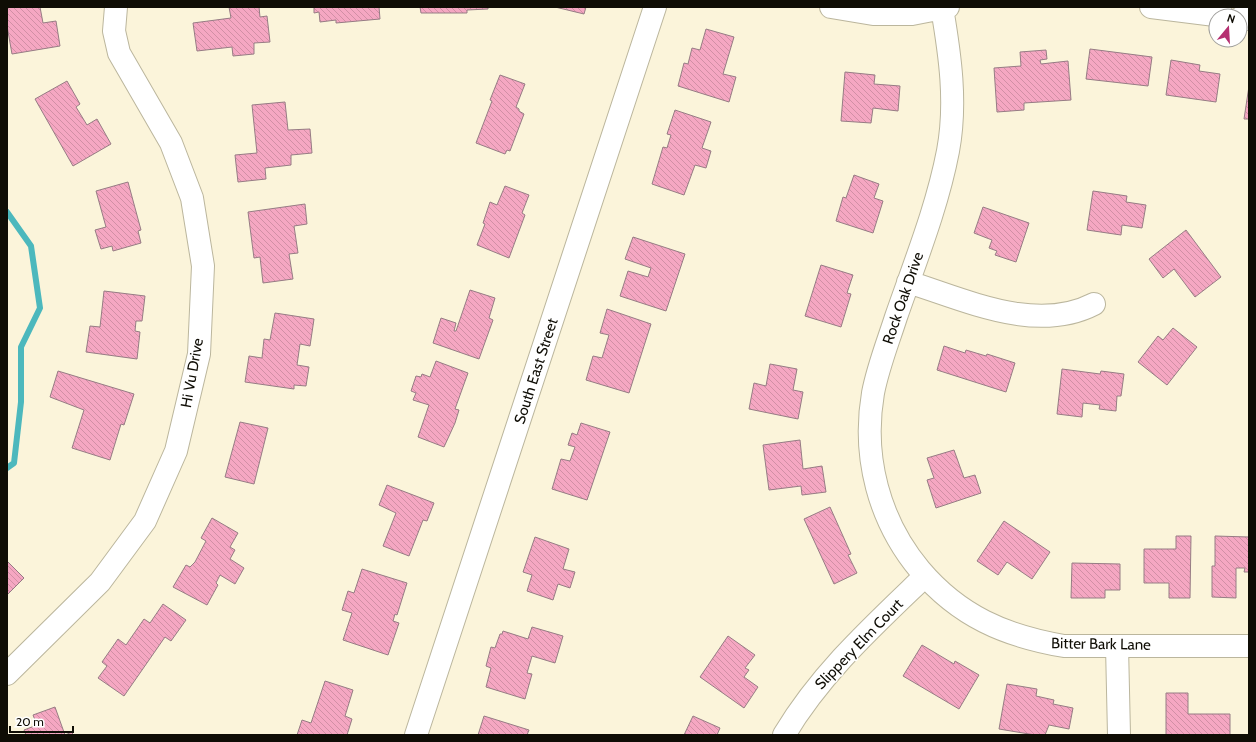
<svg xmlns="http://www.w3.org/2000/svg" width="1256" height="742" viewBox="0 0 1256 742" font-family="Cabin,sans-serif">
<defs>
<pattern id="building-back-hatch" width="6" height="6" patternUnits="userSpaceOnUse"><rect width="6" height="6" fill="#f5a7c2"/><path d="M-1 5l2 2M0 0l6 6M5-1l2 2" fill="none" stroke="#d18fa5"/></pattern>
</defs>
<rect width="100%" height="100%" fill="#fbf4da"/>
<g fill="none" stroke-linecap="round" stroke-linejoin="round">
<path stroke="#4cb8bd" stroke-width="6" d="M7,212L31,246L40,308L21,347V402L14,463L7,468"/>
</g>
<path fill="url(#building-back-hatch)" stroke="#967c84" d="M7,7H40L43,23L56,21L60,46L12,54L7,26Z
M229,7H259L260,17L267,16L270,42L254,43V54L233,56L232,47L197,51L193,23L231,18Z
M314,7H379L380,19L336,23V20L320,22L319,12L314,13Z
M420,7H488V9L467,10V13H421Z
M555,7H586L584,14Z
M706,29L734,37L723,74L736,77L729,102L678,86L684,63L688,64L692,48L700,50Z
M1090,49L1152,57L1148,86L1086,79Z
M1046,50L1047,59L1040,60L1041,64L1068,61L1071,100L1024,103V110L997,112L994,68L1021,66L1020,52Z
M1171,60L1200,65L1199,71L1220,74L1216,102L1166,95Z
M845,72L875,75L874,84L900,86L898,111L873,108L871,123L841,121Z
M500,75L525,84L516,107L519,109V111L524,114L510,151L507,150L505,154L476,143L492,101L490,100Z
M67,81L80,104L76,107L87,125L97,119L111,144L73,166L35,99Z
M1249,86V119H1244Z
M285,102L288,130L310,129L312,153L291,155V165L265,168L266,179L238,182L235,155L257,153L252,105Z
M675,110L711,122L702,148L711,151L706,168L695,165L684,195L652,184L663,147L667,148L671,135L667,134Z
M854,175L879,184L874,198L883,201L873,233L836,221L843,197L846,198Z
M128,182L141,230L138,231L141,243L113,251L112,246L101,249L95,230L106,227L96,191Z
M505,186L529,195L522,213L525,215L509,258L477,245L485,224L483,223L490,202L497,205Z
M1093,191L1127,196L1126,202L1146,205L1142,228L1122,225L1121,235L1087,230Z
M305,204L307,224L294,226L298,253L289,254L293,279L263,283L260,257L254,258L248,212Z
M983,207L1029,223L1016,262L995,255L997,251L989,248L992,240L974,233Z
M1186,230L1221,277L1195,297L1174,269L1163,278L1149,259Z
M633,237L685,254L666,311L620,296L628,271L648,277L651,268L625,259Z
M821,265L853,275L847,293L851,294L841,327L805,316Z
M470,290L495,298L489,318L493,320L479,359L433,343L441,318L456,323L454,331H456Z
M104,291L145,296L142,321H136L135,331L140,332L137,359L86,352L90,326L100,327Z
M607,309L651,324L629,393L586,380L593,356L602,358L609,335L600,333Z
M275,313L314,319L310,346L300,344L297,365L309,367L306,386L294,385V389L245,382L249,356L262,358L264,339L270,340Z
M1173,328L1197,347L1167,385L1138,362L1158,336L1163,340Z
M944,346L965,353L966,350L986,356L987,354L1015,363L1006,392L937,370Z
M436,361L468,373L455,409L459,410L455,423L444,447L418,437L429,405L413,400L416,393L411,391L416,376L421,377L422,374L430,377Z
M770,364L797,369L793,390L803,392L798,419L749,409L754,383L766,386Z
M1062,369L1100,374L1101,371L1124,374L1121,396H1117L1116,411L1099,409L1100,405L1083,403L1082,417L1057,414Z
M58,371L134,394L124,425L121,424L110,460L72,448L84,410L50,397Z
M240,422L268,428L254,484L225,477Z
M581,423L610,432L587,500L552,489L561,459L570,461L575,447L568,445L572,433L577,435Z
M800,440L803,469L822,466L826,492L802,495L801,486L769,490L763,445Z
M954,450L964,478L975,475L981,493L936,508L927,480L934,478L927,458Z
M387,485L434,503L427,521L423,520L409,556L383,546L396,513L379,505Z
M830,507L851,554L848,555L857,573L834,584L804,519Z
M212,518L238,533L230,547L235,550L230,559L244,568L235,584L220,575L216,583L218,585L207,605L173,587L186,565L190,567L195,562L206,541L201,538Z
M1004,521L1050,552L1032,579L1007,562L998,575L977,561Z
M1176,536H1191L1190,598H1169V583H1144V549H1176Z
M1215,536L1249,537V572H1244L1245,568H1236V598L1212,597V566H1215Z
M535,537L569,549L563,569L575,572L570,588L558,584L553,600L527,591L532,575L523,572Z
M7,561L24,578L7,595Z
M1072,563L1120,564V590H1105V598H1071Z
M362,569L407,583L397,615L395,614L393,621L399,623L388,655L343,640L352,613L342,610L348,591L354,593Z
M163,604L186,620L171,641L165,637L124,696L98,678L107,666L102,662L118,639L126,645L144,619L150,623Z
M532,627L563,636L555,663L532,656L527,673L532,674L525,699L486,687L491,668L486,666L491,647L495,648L500,634H502L503,631L528,639Z
M728,636L755,655L745,668L749,670L744,677L758,687L744,708L700,677Z
M922,645L954,664L955,661L979,675L959,709L903,676Z
M325,681L353,690L345,716L352,719L347,735H297L302,720L311,723Z
M1007,684L1037,689L1036,696L1054,700L1053,704L1073,708L1069,729L1049,725L1045,735H1035L999,729Z
M1166,693H1188V714H1230V735H1166Z
M55,707L65,735L72,732L73,735H26L24,730L37,725L33,715Z
M484,716L529,730L527,735H478Z
M693,716L720,728L717,735H684Z"/>
<g fill="none" stroke-linecap="round" stroke-linejoin="round">
<g stroke="#bbb69d" stroke-width="24">
<path id="minor" d="M831,7L873,14H912L948,7
M1151,7L1223,16
M942,8C950,55 957,103 948,151C937,208 915,262 896,317C888,342 878,367 873,393C862,457 879,521 920,570C959,616 1005,636 1064,646H1249
M1240,18L1249,19
M908,282C966,300 1036,334 1094,304
M1117,646L1119,735
M7,674L100,582L145,521L176,451L199,354L203,266L192,198L171,143L119,53L114,31L116,7
M416,735L655,7
M784,735C821,673 873,626 925,576"/>
</g>
<use href="#minor" stroke="#fff" stroke-width="22"/>
</g>
<g text-anchor="middle" dominant-baseline="central" stroke-width="3" stroke-linejoin="round" paint-order="stroke">
<g font-size="15" fill="#0f0d05" stroke="#fff">
<text transform="translate(903 298) rotate(-71)">Rock Oak Drive</text>
<text transform="translate(536 371) rotate(-72)">South East Street</text>
<text transform="translate(192 373) rotate(-80)">Hi Vu Drive</text>
<text transform="translate(859 644) rotate(-46)">Slippery Elm Court</text>
<text transform="translate(1101 644) rotate(1)">Bitter Bark Lane</text>
</g>
</g>
<rect width="1256" height="742" fill="none" stroke="#0f0d05" stroke-width="16"/>
<g transform="translate(1228 28) rotate(18)"><circle r="19" fill="#ffffff" stroke="#9f9e9b"/>
<path d="M0-3L7 15L0 10L-7 15Z" fill="#b52f71"/>
<text y="-6" font-size="11" font-weight="bold" text-anchor="middle" fill="#0f0d05">N</text>
</g>
<path d="M10 726v6h63v-6" fill="none" stroke="#0f0d05" stroke-width="2"/>
<text x="16" y="726" font-size="12" fill="#0f0d05" stroke="#ffffff" stroke-width="3" paint-order="stroke">20 m</text>
</svg>
